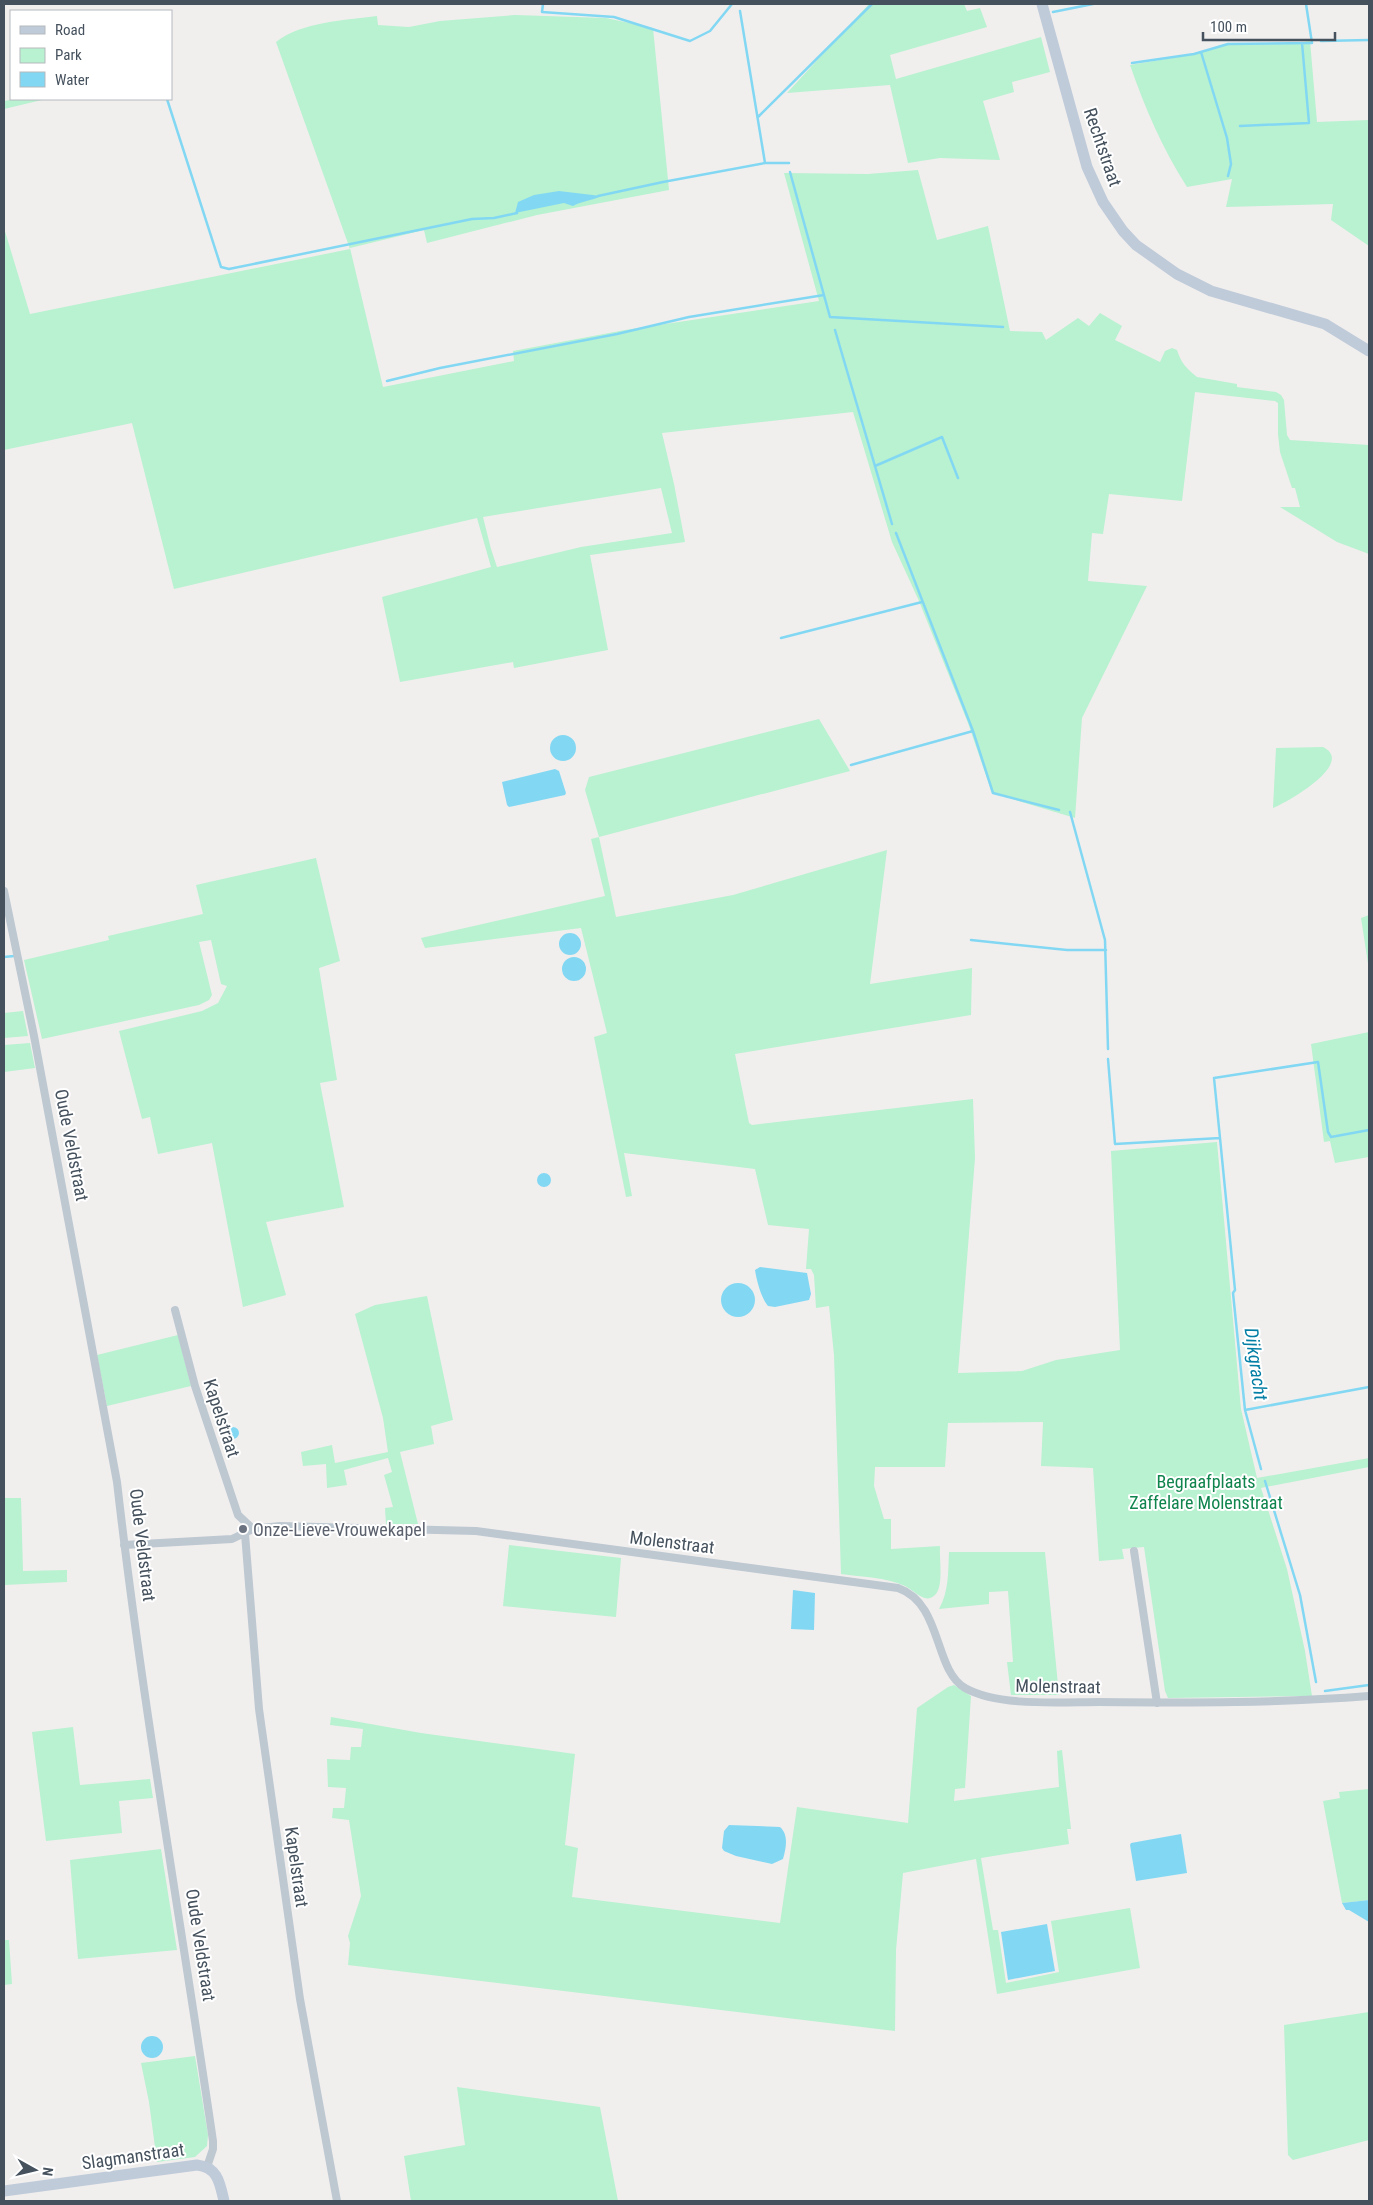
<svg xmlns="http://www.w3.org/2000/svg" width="1373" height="2205" viewBox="0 0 1373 2205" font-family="'Roboto Condensed',sans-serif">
<rect width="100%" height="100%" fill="#f1eeee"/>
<path fill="#b8f2d0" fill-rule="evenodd" d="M869,4H964L967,11L980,8L987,27L890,55L896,79L1041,37L1050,72L1012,82L1014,92L983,101L1000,160L940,158L908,163L890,85L787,93Z
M515,15L606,18L653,28L669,190L537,215L427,243L424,230L350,248L383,387L514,361L513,351L625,330L819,301L784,173L868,174L918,170L937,240L988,226L1010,331L1042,332L1046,340L1078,318L1089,326L1100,313L1122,326L1115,340L1160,362L1165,351L1172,348L1177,350C1181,363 1187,369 1197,377L1237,384V387L1276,392L1281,395L1284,400L1287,435L1290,440L1369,445V554L1337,542L1280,507H1300L1295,488H1292L1280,452L1278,434V403L1275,401L1195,392L1182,501L1109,494L1103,534L1092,533L1088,581L1147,586L1082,718L1075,818L992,793L968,723L919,601L892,542L853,412L662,433L674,484L685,542L590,555L608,650L514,668L513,662L400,682L382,597L491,567L477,518L174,589L132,423L4,450V228L30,314L350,249L276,42C301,22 346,20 377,16L378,25L409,27L440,21ZM661,488L672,533L581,547L497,567L491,549L483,517Z
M1310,41L1317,122L1369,120V246L1331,220L1333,204L1226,207L1232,179L1187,187C1162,148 1145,108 1130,65L1196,54L1222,45L1284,44Z
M15,99H46L4,109V101Z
M819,719L850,771L599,837L616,917L733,895L887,850L870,984L972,968L971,1015L735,1054L749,1123L752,1125L973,1099L975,1158L958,1373L1022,1371L1056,1360L1120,1350L1111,1151L1217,1142L1241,1409L1257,1478L1369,1458V1467L1261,1488L1287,1569L1305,1651L1312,1696L1168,1698L1165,1691L1144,1547L1122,1549L1124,1559L1099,1561L1093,1468L1041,1466L1043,1422L948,1423L945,1467H875L874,1486L884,1519H891V1549L940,1546C939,1558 944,1587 935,1595C925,1605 914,1590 905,1586C885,1577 862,1577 841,1574L834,1355L829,1306L816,1308L814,1275L811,1269H806L809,1229L768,1225L755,1169L624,1153L632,1196L626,1197L594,1037L607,1033L581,928L425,948L421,938L605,896L591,839L599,837L585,790L589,777Z
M1323,747C1356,763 1288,802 1273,808L1276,748Z
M316,858L340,961L319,968L337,1080L320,1083L344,1207L266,1222L286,1295L243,1307L212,1143L158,1154L150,1117L142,1119L119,1031L202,1011L218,1003L227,986L221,984L211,940L199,942L212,995L209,1000L199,1005L42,1039L24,960L109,940L108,936L203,914L196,885Z
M1369,915V970L1361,918Z
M23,1011L28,1036L4,1038V1013Z
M1369,1032V1157L1335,1163L1330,1141L1324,1142L1311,1044Z
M30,1043L35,1068L4,1072V1045Z
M427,1296L453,1420L431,1426L434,1444L400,1452L418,1524H386L385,1508L393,1507L384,1475L392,1472L388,1458L344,1470L347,1485L327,1488L326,1464L303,1466L301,1452L332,1445L335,1463L388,1452L383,1418L355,1314L375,1305Z
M178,1335L191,1386L107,1406L97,1355Z
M4,1498H21L23,1571L67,1570V1582L4,1585Z
M509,1545L621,1558L616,1617L503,1606Z
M949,1552H1045L1059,1695H1011L1007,1662H1013L1008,1591L989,1592V1604L939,1609C949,1591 948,1573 949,1552Z
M954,1685L971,1696L965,1788L955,1789L954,1801L1059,1787L1057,1751L1062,1750L1071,1829H1067L1069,1844L981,1858L993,1930H998L1006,1983L1059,1972L1051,1921L1130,1908L1140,1968L997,1994L976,1859L903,1873L896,1950L895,2031L348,1965L350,1943L348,1936L361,1896L349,1820L332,1818L333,1808H344L346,1788L328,1787L327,1759L350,1760L351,1747H361L363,1729L330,1725L331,1717L421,1733L575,1754L565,1845L578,1848L572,1897L780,1923L797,1807L908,1823L917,1708L948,1687Z
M73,1727L80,1785L150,1779L153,1798L119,1801L122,1833L46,1841L32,1732Z
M1369,1789V1900L1342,1903L1323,1801L1340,1798L1339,1792Z
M161,1849L177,1950L78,1959L70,1860Z
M4,1940H9L12,1984L4,1985Z
M1369,2012V2140L1293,2160L1288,2155L1284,2025Z
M195,2056L208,2135L207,2146L195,2157L157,2162L149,2102L141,2063Z
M457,2087L600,2107L618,2201H411L404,2156L465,2145Z"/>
<path fill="#82d8f3" d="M559,191L601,196C591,201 582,201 573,206L564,203L515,213L518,202L534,195Z
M550 748a13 13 0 1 1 26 0a13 13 0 1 1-26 0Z
M555,769L559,771L566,793L565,795L514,806L509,807L507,805L502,782Z
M559 944a11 11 0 1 1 22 0a11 11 0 1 1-22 0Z
M562 969a12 12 0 1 1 24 0a12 12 0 1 1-24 0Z
M537 1180a7 7 0 1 1 14 0a7 7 0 1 1-14 0Z
M760,1267L807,1273L811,1294L809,1300L775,1307L768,1306C761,1297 757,1282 755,1270Z
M721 1300a17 17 0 1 1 34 0a17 17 0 1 1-34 0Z
M227 1433a6 6 0 1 1 12 0a6 6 0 1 1-12 0Z
M793,1590L815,1593L814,1630L791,1629Z
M729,1825L780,1827C789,1835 786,1848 783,1859L772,1864L736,1856L724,1851L722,1848L724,1831Z
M1181,1834L1187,1873L1136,1881L1130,1845L1131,1843Z
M1369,1900V1922L1349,1910H1346L1342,1903Z
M1047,1924L1055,1971L1008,1980L1001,1932Z
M141 2047a11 11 0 1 1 22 0a11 11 0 1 1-22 0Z"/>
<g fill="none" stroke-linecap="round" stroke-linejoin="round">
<path stroke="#82d8f3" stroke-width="2.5" d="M543,4L542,12L614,17L690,41L710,31L732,4
M740,11L765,163H789
M1053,12L1093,4
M1321,41L1369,40
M1201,52L1227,138L1231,164L1228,176
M1132,63L1194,54L1228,44L1312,43L1306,4
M167,99L221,267L229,269L472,219L494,218L517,213
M758,117L872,4
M1240,126L1309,123L1302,43
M790,172L830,317L1003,327
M598,196L663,182L765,163
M835,330L892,524
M387,381L440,368L617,334L689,317L824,295
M875,466L942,437L958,478
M896,533L973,731L993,793L1059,810
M781,638L922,602
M851,765L973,731
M1070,812L1105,940L1108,1049
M971,940L1067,950H1106
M4,957L14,956
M1108,1059L1115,1144L1220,1138L1235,1290L1233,1293L1245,1410L1369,1387
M1220,1138L1214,1078L1318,1062L1328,1132L1331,1137L1369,1130
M1245,1410L1261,1469
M1265,1481L1300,1595L1316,1682
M1325,1691L1369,1685"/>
<path stroke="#bdc8d1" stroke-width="8" d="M4,891L34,1036L117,1482C142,1702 181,1921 213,2141V2149L207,2167
M175,1310L195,1386L238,1515L253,1529
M245,1534L259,1709L300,1999L337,2201
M124,1545L232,1539L253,1529L280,1526L476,1531L898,1588C943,1604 933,1669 965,1688C999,1707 1061,1702 1100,1702C1190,1703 1280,1703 1369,1696
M1134,1551L1157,1703"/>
<path stroke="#bfcbd9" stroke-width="11" d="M1042,4L1087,167L1103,202L1123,231L1136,245L1177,274L1211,291L1325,324L1369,351
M4,2191L197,2165C218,2167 220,2184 224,2201"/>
</g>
<circle fill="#6b7280" stroke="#fff" stroke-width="2" cx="243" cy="1529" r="5"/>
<g text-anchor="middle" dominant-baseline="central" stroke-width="4" stroke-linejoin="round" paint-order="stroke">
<g font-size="18" fill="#45515d" stroke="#fff">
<text transform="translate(1103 147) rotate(71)">Rechtstraat</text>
<text transform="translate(72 1145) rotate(79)">Oude Veldstraat</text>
<text transform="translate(222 1418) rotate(72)">Kapelstraat</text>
<text transform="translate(672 1542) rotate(7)">Molenstraat</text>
<text transform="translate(143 1545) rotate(83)">Oude Veldstraat</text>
<text transform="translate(1058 1686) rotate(1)">Molenstraat</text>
<text transform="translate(297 1867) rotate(82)">Kapelstraat</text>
<text transform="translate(201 1945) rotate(81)">Oude Veldstraat</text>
<text transform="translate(133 2156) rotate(-8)">Slagmanstraat</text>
</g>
<g font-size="18" fill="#0f844d" stroke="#fff">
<text x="1206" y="1481">Begraafplaats<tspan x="1206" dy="21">Zaffelare Molenstraat</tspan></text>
</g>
<g font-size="18" fill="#5b616d" stroke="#fff" text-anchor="start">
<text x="253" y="1529">Onze-Lieve-Vrouwekapel</text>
</g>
<g font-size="19" font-style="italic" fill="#037ea4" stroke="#fff">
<text transform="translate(1256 1364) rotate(82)">Dijkgracht</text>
</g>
</g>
<rect width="1373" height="2205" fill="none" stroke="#45515d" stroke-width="10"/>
<rect x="10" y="10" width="162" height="90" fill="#ffffff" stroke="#b5b9be"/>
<rect x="20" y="26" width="25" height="8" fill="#bfcbd9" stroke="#b5b9be"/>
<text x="55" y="35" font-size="15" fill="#45515d">Road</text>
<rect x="20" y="48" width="25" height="15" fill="#b8f2d0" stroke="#b5b9be"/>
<text x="55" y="60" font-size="15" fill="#45515d">Park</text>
<rect x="20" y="72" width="25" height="15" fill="#82d8f3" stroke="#b5b9be"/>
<text x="55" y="85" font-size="15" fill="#45515d">Water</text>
<g transform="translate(35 2170) rotate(98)" stroke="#ffffff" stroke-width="4" paint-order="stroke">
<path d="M0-4L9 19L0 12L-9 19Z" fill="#45515d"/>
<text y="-8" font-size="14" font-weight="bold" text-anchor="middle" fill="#45515d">N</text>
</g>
<path d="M1203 32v8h132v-8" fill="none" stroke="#45515d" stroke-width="2.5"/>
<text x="1210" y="32" font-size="15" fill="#45515d" stroke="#ffffff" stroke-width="4" paint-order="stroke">100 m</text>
</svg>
